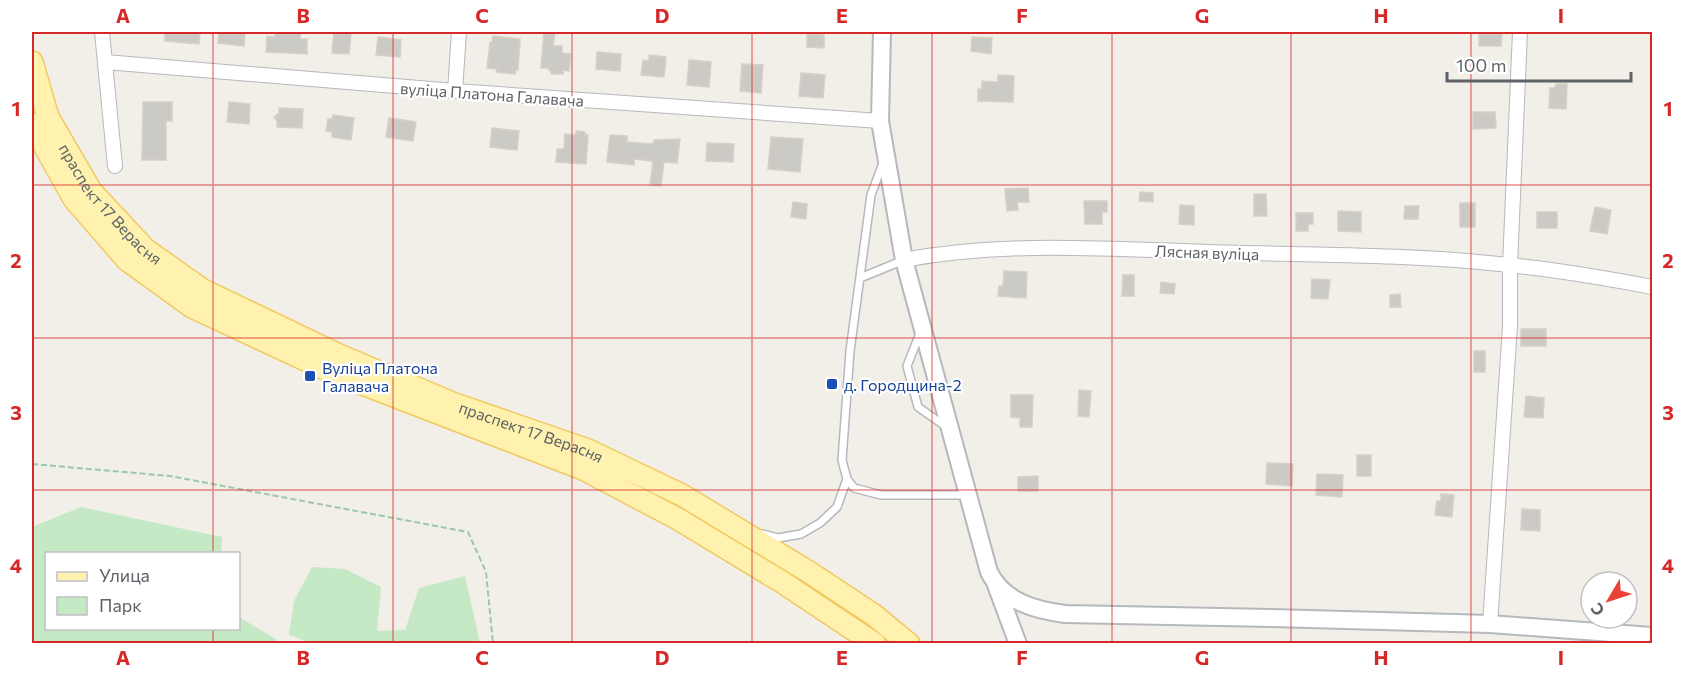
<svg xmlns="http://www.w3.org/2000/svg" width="1684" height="675" viewBox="0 0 1684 675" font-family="Commissioner,sans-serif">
<rect width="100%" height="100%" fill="#f1efe8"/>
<path fill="#c5e8c5" d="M81,507L222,537L221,553L46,554V628H238L239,617L277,640L275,643H32V527Z
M312,567L345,569L381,587L377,631L405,630L419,588L465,576L480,643L314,644L289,635L294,601Z"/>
<path fill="#cccac5" stroke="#d6d1c6" stroke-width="1.5" d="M165,32H200L199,44L165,41Z
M219,32H245L244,46L218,43Z
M275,32H301L300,39H307V54L266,52L267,36L275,37Z
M334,32L351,33L349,54L332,53Z
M544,32H555L553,46H562V53L571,54L569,71L563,70V74H552L548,68H541Z
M807,34L824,35V48L807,47Z
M1479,34H1502L1501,46H1479Z
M493,36L520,39L518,70H516L515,74L496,72L497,69L487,68L490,42H492Z
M378,37L401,40L400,57L376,55Z
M972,37L992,38L991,54L971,51Z
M597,52L621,54L620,71L596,69Z
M649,55L666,57L664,77L641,75L643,60L649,61Z
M689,60L711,62L709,87L687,85Z
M742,64L763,65L761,93L740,91Z
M801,73L825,75L823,98L799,96Z
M998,75L1014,76L1013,102L978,101V89H982V81L998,82Z
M1556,84H1567L1566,109L1549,108L1550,88H1555Z
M143,102H172V121H166V160H142Z
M229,102L250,104L249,124L227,122Z
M279,108L303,109L302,128L277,127V121L274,117L279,113Z
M1473,112H1495L1496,128L1473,129Z
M333,115L354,118L351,140L332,137V132L326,131L328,119H332Z
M389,118L416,122L413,141L386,137Z
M492,128L519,131L517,150L490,147Z
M576,131L585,132V135H588L586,164L556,162L557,149H564L565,134L576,135Z
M610,135L627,136V142L653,144L654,140L680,139L677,163L664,162L661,186L650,185L653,161L634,159V165L607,162Z
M771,137L803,139L800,172L768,169Z
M707,143L734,144L733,162L706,161Z
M1028,188L1029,202H1017L1018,210L1007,211L1005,189Z
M1140,192L1153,193V202L1139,201Z
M1254,194H1266L1267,216H1254Z
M1084,201H1107V212H1102V224H1085Z
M793,202L807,204L806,219L791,217Z
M1460,203H1475V227H1460Z
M1180,205L1194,206V225L1179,224Z
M1405,206H1419L1418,219H1404Z
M1595,207L1611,210L1607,234L1590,231Z
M1338,211L1361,212V232L1338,231Z
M1537,212H1557V228H1537Z
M1296,213H1313V224H1308V231H1296Z
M1004,271L1027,272L1026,298L998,296L999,286H1003Z
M1123,275H1134V296H1122Z
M1312,279L1330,280L1328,299L1311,298Z
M1161,282L1175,284L1174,294L1160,293Z
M1400,294L1401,307H1390V295Z
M1521,329H1546V346H1521Z
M1474,351H1485V372H1474Z
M1079,390L1091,391L1089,417L1078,416Z
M1011,395H1033L1032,427H1020V418L1011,417Z
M1526,396L1544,398L1543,418L1524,417Z
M1357,455H1371V476H1357Z
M1267,463L1293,464L1292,486L1266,484Z
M1317,474L1343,475L1342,497L1316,495Z
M1038,476V491H1018V477Z
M1441,494L1454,495L1452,517L1435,515L1437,501H1441Z
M1522,509L1540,510V531L1521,530Z"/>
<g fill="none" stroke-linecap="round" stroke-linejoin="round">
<g stroke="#b5b8bc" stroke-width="10">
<path id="service" d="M883,163L871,195L850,351L842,460L847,479L854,488L881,495H967
M860,278L904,260
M920,333L907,366L918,407L945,426
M762,534L778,538L801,534L820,523L837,507L847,479"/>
</g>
<g stroke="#b5b8bc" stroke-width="16">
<path id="minor" d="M102,32L115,166
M105,62L455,91L880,121
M455,91L459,32
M904,260C1005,241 1107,249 1208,252C1308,255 1409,254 1509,265C1557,270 1605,278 1652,287
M1490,624L1510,326V265L1520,32"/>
</g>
<g stroke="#b5b8bc" stroke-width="20">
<path id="tertiary" d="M882,32L880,121L904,260L989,572C1004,602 1035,610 1065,614L1272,618L1490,624L1652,636
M996,585L1018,644"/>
</g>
<g stroke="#f2c960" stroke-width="24">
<g id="primary">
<path id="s1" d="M32,62L48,117L91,191L145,249L203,290L339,355L452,403L588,450L682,495L809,572L874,615L909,644"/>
<path d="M32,124L74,199L127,260L192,307L329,371L583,469L678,519L782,582L875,644"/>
</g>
</g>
<path stroke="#9cc7a9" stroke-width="2" stroke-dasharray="6 3" stroke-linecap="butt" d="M32,464L170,476L468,532L486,572L493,644"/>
<use href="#service" stroke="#fff" stroke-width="7"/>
<use href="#minor" stroke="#fff" stroke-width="14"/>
<use href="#tertiary" stroke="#fff" stroke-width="16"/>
<use href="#primary" stroke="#fff2af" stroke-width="21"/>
</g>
<path fill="none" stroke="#d62828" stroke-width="1.5" stroke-opacity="0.55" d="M213,32V554M393,32V644M572,32V644M752,32V644M932,32V644M1112,32V644M1291,32V644M1471,32V644M32,185H1652M32,338H1652M32,490H1652M213,628V644"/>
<g fill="#1a4fb4" stroke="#fff" stroke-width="2">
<rect x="304" y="370" width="12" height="12" rx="3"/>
<rect x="826" y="378" width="12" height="12" rx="3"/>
</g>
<g text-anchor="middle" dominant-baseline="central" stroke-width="4.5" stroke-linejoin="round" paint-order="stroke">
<g font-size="16" fill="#5f6368" stroke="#fff">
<text transform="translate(492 94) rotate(4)">вуліца Платона Галавача</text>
<text stroke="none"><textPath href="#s1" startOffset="165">праспект 17 Верасня</textPath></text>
<text transform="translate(1207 252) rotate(2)">Лясная вуліца</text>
<text stroke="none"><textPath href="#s1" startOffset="651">праспект 17 Верасня</textPath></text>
</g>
<g font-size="16" fill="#164399" stroke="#fff" text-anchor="start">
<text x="322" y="367">Вуліца Платона<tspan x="322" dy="18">Галавача</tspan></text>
<text x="844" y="384">д. Городщина-2</text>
</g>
</g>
<rect width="1684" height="675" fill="none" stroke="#ffffff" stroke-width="66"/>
<rect x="45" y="552" width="195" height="78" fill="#ffffff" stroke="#bfc1c3" stroke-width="1.5"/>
<rect x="57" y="572" width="30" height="9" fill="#fff2af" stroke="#bfc1c3" stroke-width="1.5"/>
<text x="99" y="582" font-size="18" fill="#5f6368">Улица</text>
<rect x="57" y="597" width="30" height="18" fill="#c5e8c5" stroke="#bfc1c3" stroke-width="1.5"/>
<text x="99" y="612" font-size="18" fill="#5f6368">Парк</text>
<g transform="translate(1609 600) rotate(231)"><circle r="28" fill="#ffffff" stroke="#bfc1c3" stroke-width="1.5"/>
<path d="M0-4.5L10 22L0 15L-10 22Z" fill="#ea4335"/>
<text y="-9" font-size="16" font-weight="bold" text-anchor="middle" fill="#5f6368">С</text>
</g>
<path d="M1447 72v9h184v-9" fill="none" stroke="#5f6368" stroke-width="3"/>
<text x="1456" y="72" font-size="18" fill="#5f6368" stroke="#ffffff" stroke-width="4.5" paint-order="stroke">100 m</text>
<rect x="33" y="33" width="1618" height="609" fill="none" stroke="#d62828" stroke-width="2"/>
<g font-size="20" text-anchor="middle" font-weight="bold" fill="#d62828">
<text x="123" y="23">A</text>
<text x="303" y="23">B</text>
<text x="482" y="23">C</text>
<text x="662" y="23">D</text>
<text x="842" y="23">E</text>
<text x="1022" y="23">F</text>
<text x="1202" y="23">G</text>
<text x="1381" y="23">H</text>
<text x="1561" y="23">I</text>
<text x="16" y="116">1</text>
<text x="1668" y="116">1</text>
<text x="16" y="268">2</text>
<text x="1668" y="268">2</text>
<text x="16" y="420">3</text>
<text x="1668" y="420">3</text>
<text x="16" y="573">4</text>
<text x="1668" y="573">4</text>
<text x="123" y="665">A</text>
<text x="303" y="665">B</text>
<text x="482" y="665">C</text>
<text x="662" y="665">D</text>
<text x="842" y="665">E</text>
<text x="1022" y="665">F</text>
<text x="1202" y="665">G</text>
<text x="1381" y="665">H</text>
<text x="1561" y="665">I</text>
</g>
</svg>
